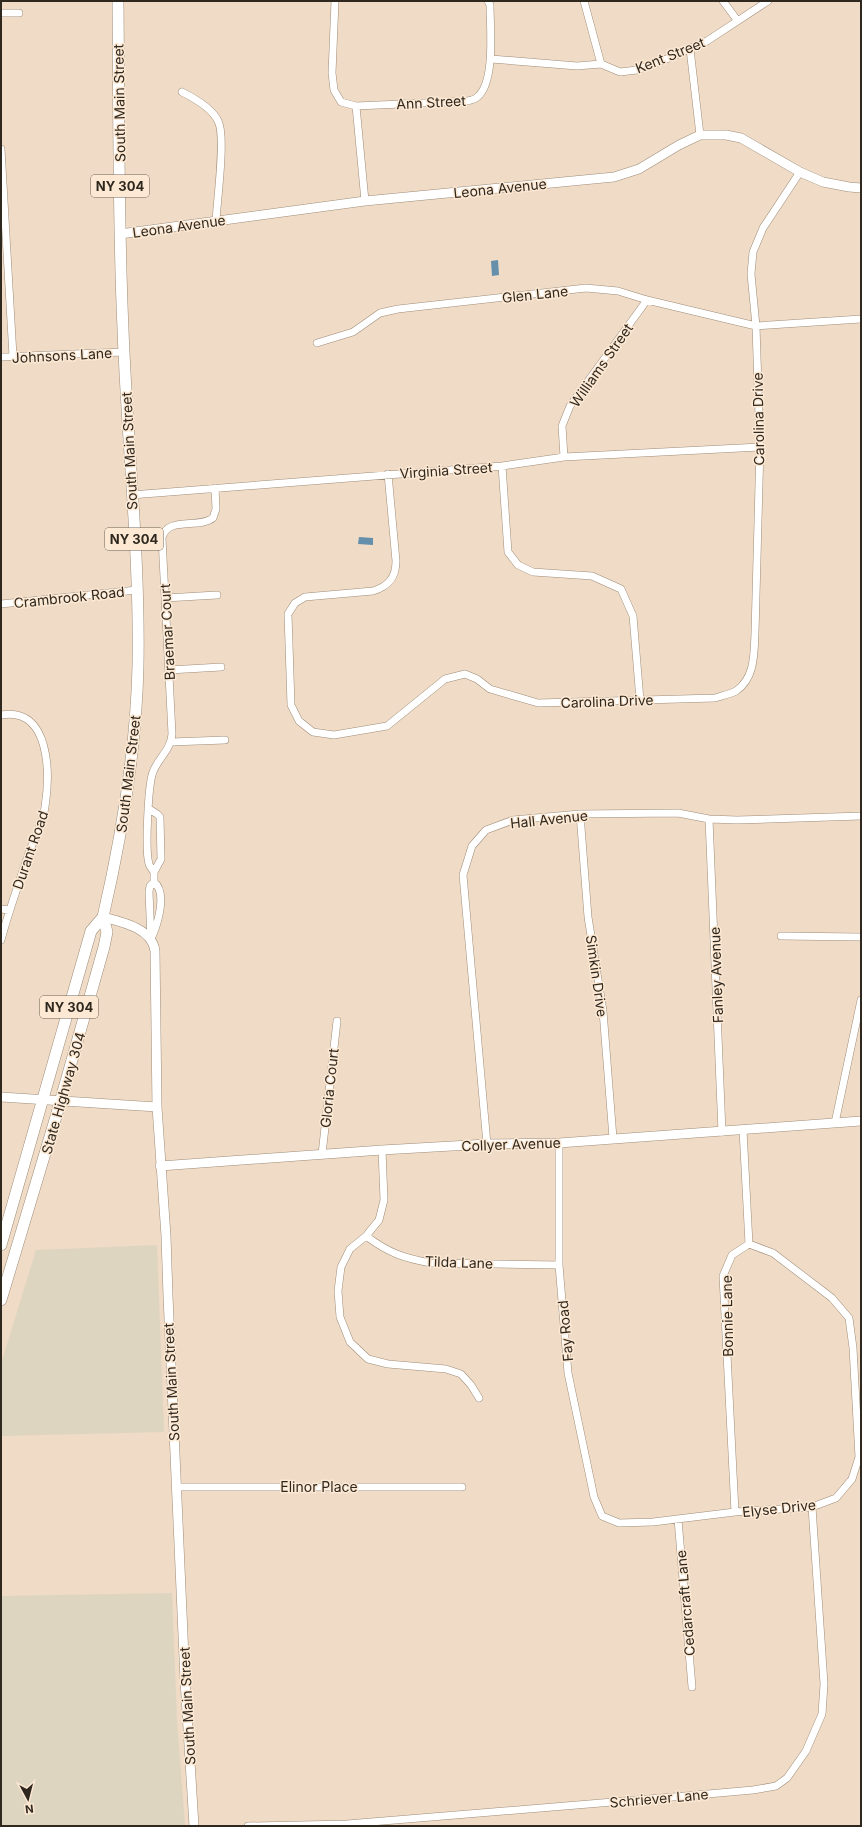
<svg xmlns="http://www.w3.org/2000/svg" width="862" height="1827" viewBox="0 0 862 1827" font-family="Inter,sans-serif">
<rect width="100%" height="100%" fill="#efdbc6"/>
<path fill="#ded5c0" d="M157,1245L164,1432L1,1436V1364L36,1250Z
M172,1593L177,1720L185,1826H1V1596Z"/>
<path fill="#668fab" d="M498,260L499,275L492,276L491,261Z
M359,537L373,538V545L358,544Z"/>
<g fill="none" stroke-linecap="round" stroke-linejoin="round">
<g stroke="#9f8d78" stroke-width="8">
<path id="minor" d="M335,1L332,73L334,90L341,102L356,106L468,101C470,100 474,100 476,98C496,85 490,27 490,5L488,1
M584,1L601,64
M723,1L737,20
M1,13H19
M690,49L700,135
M491,59L577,66L601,64L620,72L637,70L669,58L707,41L768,1
M182,92C194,98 212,108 218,121C226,135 217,201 216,221
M356,106L365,201
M1,149L13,356
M317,343L353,332L380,313L398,309L586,288L618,291L647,300L756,326L861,319
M1,357L124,352
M564,457L562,426L570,406L647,300
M502,466L508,552L518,565L533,572L592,576L621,589L633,616L640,700
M388,474L396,561C396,577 389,586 373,591L305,597L295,603L288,614L291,705L299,721L313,732L334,735L387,726L445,679L465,674L477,679L490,689L538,703L715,698C721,696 730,694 736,691C755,678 754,654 755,633L760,447L756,326L751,274L753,252L763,228L800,172
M131,495L502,466L564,457L760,447
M165,598L217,595
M1,604L137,590
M169,670L221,667
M1,715C51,706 50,775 45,807C43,822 35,837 30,850C20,880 9,910 1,940
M171,742L225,740
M149,809L157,814L160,817L161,859L154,872V882L150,886L149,892L151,939
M580,814L588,917L603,1011L613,1138
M709,819L722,1132
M154,872C152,869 150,867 149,864C145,851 148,785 153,772C158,758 171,750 172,734L162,538C167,516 198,529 213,518L216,509L215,488
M1,909L9,910
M781,936L861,937
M151,939C157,926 168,893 154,882
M835,1123L861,1000
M743,1130L749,1244
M559,1143V1265L568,1373L594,1497L602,1516L619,1523L653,1522L735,1512L812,1507L836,1498L852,1479L859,1457L853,1348L849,1318L832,1298L773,1253L749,1244
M487,1144L463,875L472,846L486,830L513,820L580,814L678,813L709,819L737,820L861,816
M382,1150L384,1200L379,1220L366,1236L350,1249L341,1267L338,1291L340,1317L350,1342L368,1359L388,1364L446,1369L461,1374L471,1385L479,1398
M322,1154L337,1021
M366,1236C389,1253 403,1258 431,1263L559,1265
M176,1487H462
M735,1512L723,1276L732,1255L749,1244
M678,1519L692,1687
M248,1826L347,1824L685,1796L753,1790L776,1786L787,1778L806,1751L822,1714L824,1684L812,1507"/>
</g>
<g stroke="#9f8d78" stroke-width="10">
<path id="tertiary" d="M120,234L365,201L614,177L639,169L679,145L700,135H726L741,138L800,172L823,182L849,187L861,188
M103,917C122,922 152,928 155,951L157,1107L166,1236L168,1296L185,1680L194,1826
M1,1097L157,1107
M160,1166L382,1150L487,1144L559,1143L861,1121"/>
</g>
<g stroke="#9f8d78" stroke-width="12">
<path id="primary" d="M103,917C122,835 136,752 138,666C140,554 127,441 123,329C118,220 119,110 118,1
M1,1245L91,931L103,917
M1,1300L55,1120L104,947L107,932L103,917"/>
</g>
<use href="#minor" stroke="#fff" stroke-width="7"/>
<use href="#tertiary" stroke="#fff" stroke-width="9"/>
<use href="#primary" stroke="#fff" stroke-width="11"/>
</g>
<g text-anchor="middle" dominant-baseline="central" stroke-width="3" stroke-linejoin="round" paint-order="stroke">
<g fill="#fde9d3" stroke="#6d6255" stroke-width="1">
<rect x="91" y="175" width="58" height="22" rx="3"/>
<rect x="105" y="528" width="58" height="22" rx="3"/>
<rect x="40" y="996" width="58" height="22" rx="3"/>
</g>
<g font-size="13" font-weight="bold" fill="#2f281f">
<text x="120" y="186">NY 304</text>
<text x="134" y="539">NY 304</text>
<text x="69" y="1007">NY 304</text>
</g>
<g font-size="14" fill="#2f281f" stroke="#fde9d3">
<text transform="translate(670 55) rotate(-22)">Kent Street</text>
<text transform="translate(431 102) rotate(-3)">Ann Street</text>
<text transform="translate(119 103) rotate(-91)">South Main Street</text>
<text transform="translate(500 188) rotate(-6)">Leona Avenue</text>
<text transform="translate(179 226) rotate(-8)">Leona Avenue</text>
<text transform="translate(535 294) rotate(-6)">Glen Lane</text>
<text transform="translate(62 355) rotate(-3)">Johnsons Lane</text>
<text transform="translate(601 365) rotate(-55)">Williams Street</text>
<text transform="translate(758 419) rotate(-91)">Carolina Drive</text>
<text transform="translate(129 451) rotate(-93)">South Main Street</text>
<text transform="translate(446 470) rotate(-4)">Virginia Street</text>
<text transform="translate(69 597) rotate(-6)">Crambrook Road</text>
<text transform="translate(167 632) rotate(-93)">Braemar Court</text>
<text transform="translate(607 701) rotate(-2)">Carolina Drive</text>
<text transform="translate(128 774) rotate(-83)">South Main Street</text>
<text transform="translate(549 819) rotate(-6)">Hall Avenue</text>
<text transform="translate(30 850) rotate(-71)">Durant Road</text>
<text transform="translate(716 975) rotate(-92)">Fanley Avenue</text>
<text transform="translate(597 976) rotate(82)">Simkin Drive</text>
<text transform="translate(329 1088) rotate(-84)">Gloria Court</text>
<text transform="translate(63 1093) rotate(-74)">State Highway 304</text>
<text transform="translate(511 1144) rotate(-2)">Collyer Avenue</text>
<text transform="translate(459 1262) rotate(2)">Tilda Lane</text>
<text transform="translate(727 1316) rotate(-91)">Bonnie Lane</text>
<text transform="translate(565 1331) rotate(-95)">Fay Road</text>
<text transform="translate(171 1382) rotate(-93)">South Main Street</text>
<text x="319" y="1486">Elinor Place</text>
<text transform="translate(779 1508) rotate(-6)">Elyse Drive</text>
<text transform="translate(685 1603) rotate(-95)">Cedarcraft Lane</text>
<text transform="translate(187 1706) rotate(-93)">South Main Street</text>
<text transform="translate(659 1798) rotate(-5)">Schriever Lane</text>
</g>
</g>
<rect width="862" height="1827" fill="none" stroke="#2f281f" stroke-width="4"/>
<g transform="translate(28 1799) rotate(173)" stroke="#fde9d3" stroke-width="3" paint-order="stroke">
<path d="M0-3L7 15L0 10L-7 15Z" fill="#2f281f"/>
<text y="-6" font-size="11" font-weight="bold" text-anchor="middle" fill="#2f281f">N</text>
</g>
</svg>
